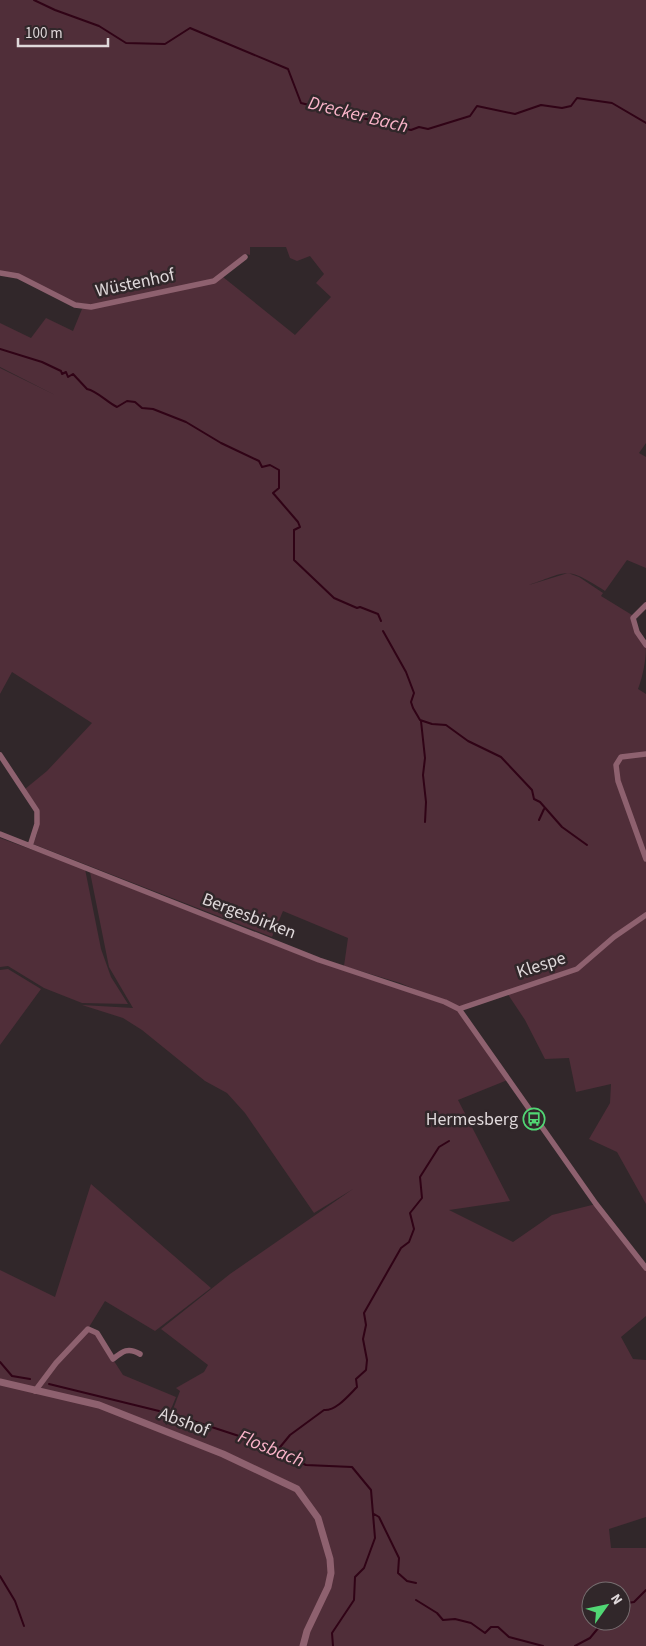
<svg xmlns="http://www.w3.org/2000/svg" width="646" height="1646" viewBox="0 0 646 1646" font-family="'Source Sans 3',sans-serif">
<rect width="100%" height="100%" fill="#31272a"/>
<path fill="#502e39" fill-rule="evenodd" d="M0,0H646V443L639,453L646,457V568L627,560L605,591C565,566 570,571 529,585L568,573L579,577L603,593L601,596L632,615C630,627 642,635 646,646C646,660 643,676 638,689L646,694V753L620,756L616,782L646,862V914L580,966L459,1008L400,983L344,966L348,938L283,911L272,937L33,844L37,834L40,811L25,789L47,771L92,723L12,672L0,694V368L55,395L0,367V323L31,338L46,318L73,331L82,309L223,277L295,335L331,297L316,283L324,274L310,256L297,261L290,258L286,247H250V255L246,254L214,279L98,305L74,303L0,271Z
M646,755V857L619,782L617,765L622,758Z
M0,838L85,869L101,949L111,977L128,1004L82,1003L44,988L8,966L0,967Z
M90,872L308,958L459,1009L510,1079L458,1100L510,1201L449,1210L513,1242L552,1215L596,1204L646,1268V1316L621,1337L633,1359L646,1360V1517L609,1529L611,1548H646V1646H0V1270L55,1297L91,1184L211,1288L155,1331L105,1301L86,1332L96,1333L123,1375L176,1397L165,1424L167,1425L180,1391L176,1388L204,1372L208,1365L161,1329L230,1274L353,1189L314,1213L245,1113L227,1093L205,1081L142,1030L123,1018L82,1005L133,1008L109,967ZM591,1591H621V1621H591Z
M646,918V1204L617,1152L589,1139L610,1103L611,1084L576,1092L569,1058L545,1059L525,1020L507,993L577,970L615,939Z
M8,969L41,989L0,1045V970Z"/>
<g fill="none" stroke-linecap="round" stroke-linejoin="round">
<path stroke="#300316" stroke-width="2" d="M34,0L55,10L99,26L126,43L165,44L190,28L288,69L301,103L411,130L419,127L428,129L470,116L477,106L515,114L541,105L562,108L571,106L577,98L612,103L646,123
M0,349L42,362L61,371L62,374L66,372L68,377L73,374L87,389C97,391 107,402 117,407L127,401L135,402L142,408L153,409L186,422L221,443L259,461L262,467L270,465L279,470V488L273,493L298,522L300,527L294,530V560L334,598L357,608L360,607L378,614L381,621
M383,631L406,672L414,693L411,702L413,708L420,720L432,724L446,725L468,741L501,757L532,790L534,799L540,802L562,827L587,845
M421,721L425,758L423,775L426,802L425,822
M539,820L544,809
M0,1362L12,1376L30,1379
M49,1384L159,1411
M175,1415L242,1437L306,1465L352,1467L371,1490L375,1538L364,1568L355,1577L354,1600L332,1633L333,1646
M276,1452L290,1435L324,1410C336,1411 349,1395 357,1387L356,1379L366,1370L367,1360L363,1339L366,1325L364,1313L401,1248L409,1242L414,1229L410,1213L422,1198L420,1177L439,1147L449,1141
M374,1514L379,1517L399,1558L398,1573L407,1581L416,1583
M0,1576L15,1601L24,1626
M416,1600L437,1613L443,1620L455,1619L471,1623L485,1633L491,1627H498L509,1637L543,1646
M621,1604L634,1602L646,1590
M575,1646L590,1638L604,1621"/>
<path stroke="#8e616f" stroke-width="5.5" d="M0,273L18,276L75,305L91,307L214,281L245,257
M646,605L633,618L637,632L646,645
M646,754L621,757L616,765L618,781L646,859
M0,755L37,811V824L30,846
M0,834L319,960L445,1002L459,1009L596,1204L646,1268
M459,1009L577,969L614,937L646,915
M35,1391L56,1363L88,1329L97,1333L113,1359C123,1351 128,1347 140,1354"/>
<path stroke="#8e616f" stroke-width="7" d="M0,1382L99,1405L223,1454L297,1489L318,1518L330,1559L331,1573L328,1587L307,1631L303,1646"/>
</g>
<defs>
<g id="bus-ring" transform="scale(1.125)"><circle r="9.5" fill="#31272a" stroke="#51d674" stroke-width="1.5"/><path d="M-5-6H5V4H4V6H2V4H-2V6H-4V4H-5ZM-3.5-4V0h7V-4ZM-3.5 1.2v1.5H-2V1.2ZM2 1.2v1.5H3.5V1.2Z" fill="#51d674"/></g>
</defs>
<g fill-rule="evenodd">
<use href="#bus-ring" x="534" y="1119"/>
</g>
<g text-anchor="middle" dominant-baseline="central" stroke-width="5" stroke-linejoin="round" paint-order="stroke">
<g font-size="18" fill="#dfd8da" stroke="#31272a">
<text transform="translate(135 283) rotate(-12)">Wüstenhof</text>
<text transform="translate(249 916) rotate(21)">Bergesbirken</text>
<text transform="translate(541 965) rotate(-18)">Klespe</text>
<text transform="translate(184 1422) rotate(21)">Abshof</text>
</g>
<g font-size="18" fill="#dfd8da" stroke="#31272a" text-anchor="end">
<text x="518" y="1119">Hermesberg</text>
</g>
<g font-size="19" font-style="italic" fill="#fbb5ca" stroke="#31272a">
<text transform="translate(358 115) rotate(14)">Drecker Bach</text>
<text transform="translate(271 1449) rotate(22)">Flosbach</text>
</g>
</g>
<g transform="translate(606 1606) rotate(57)"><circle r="24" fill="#31272a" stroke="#776e70"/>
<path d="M0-4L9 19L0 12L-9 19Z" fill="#51d674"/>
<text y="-8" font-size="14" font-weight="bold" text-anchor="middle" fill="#dfd8da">N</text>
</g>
<path d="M18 38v8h90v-8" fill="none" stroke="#dfd8da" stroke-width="2.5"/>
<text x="25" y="38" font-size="15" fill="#dfd8da" stroke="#31272a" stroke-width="4" paint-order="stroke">100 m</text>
</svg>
